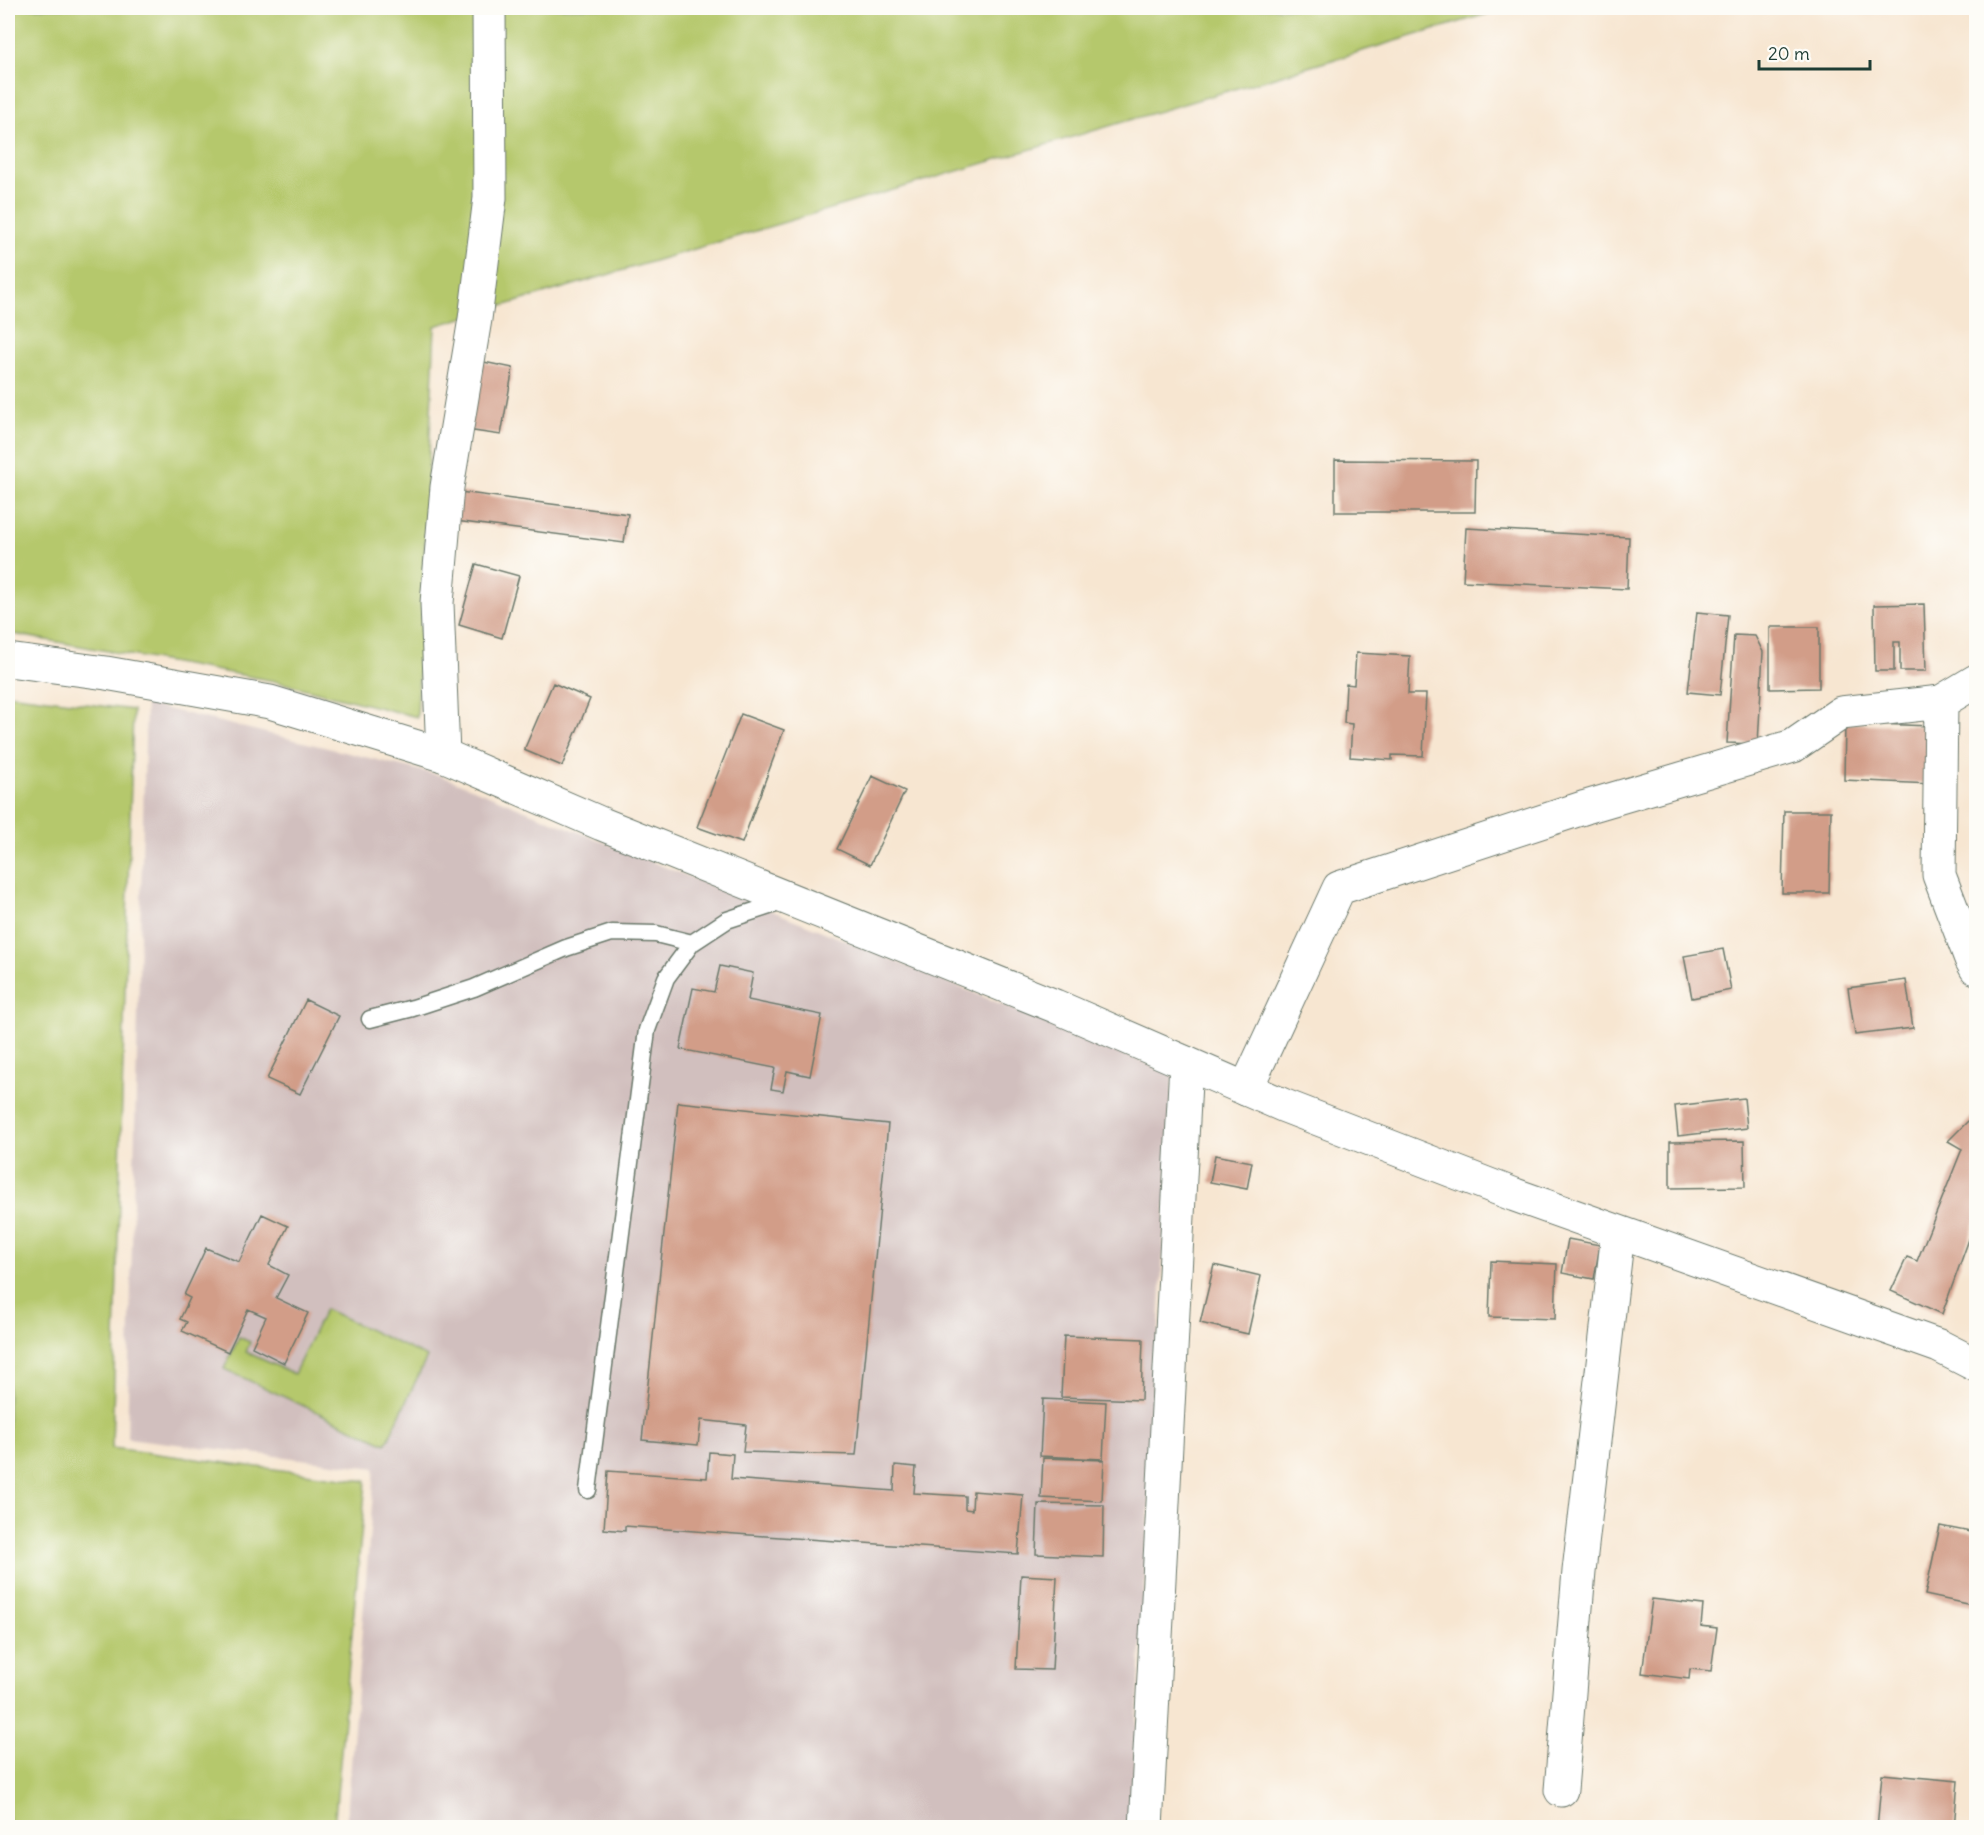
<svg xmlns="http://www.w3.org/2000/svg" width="1984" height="1835" viewBox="0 0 1984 1835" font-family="Delius,sans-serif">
<rect width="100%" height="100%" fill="#fdfcf7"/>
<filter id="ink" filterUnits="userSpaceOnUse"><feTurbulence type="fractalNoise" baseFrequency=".0167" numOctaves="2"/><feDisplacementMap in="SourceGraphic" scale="12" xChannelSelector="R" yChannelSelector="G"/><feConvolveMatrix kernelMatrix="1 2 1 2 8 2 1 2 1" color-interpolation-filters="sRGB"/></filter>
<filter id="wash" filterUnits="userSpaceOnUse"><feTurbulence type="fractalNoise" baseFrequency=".008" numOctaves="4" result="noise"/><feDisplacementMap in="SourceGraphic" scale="24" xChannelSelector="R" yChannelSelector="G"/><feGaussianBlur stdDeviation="1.35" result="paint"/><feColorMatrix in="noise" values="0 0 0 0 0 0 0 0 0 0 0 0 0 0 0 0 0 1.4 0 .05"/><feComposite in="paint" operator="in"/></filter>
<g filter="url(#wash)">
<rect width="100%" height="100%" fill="#f7e6d1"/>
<path fill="#d1bfbe" d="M146,704L439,775L1173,1074L1131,1827H346L375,1468L127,1438Z"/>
<path fill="#b5c86c" stroke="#6a8250" stroke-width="1.5" d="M8,8H1507L435,326L417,717L274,681L8,633Z
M8,694L133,710L112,1448L366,1481L334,1827H8Z
M325,1309L427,1357L386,1444L224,1369L239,1337L250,1342L246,1352L294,1374Z"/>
<g id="blocks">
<path fill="#d29d88" d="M479,361L513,368L501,435L467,430Z
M1335,460L1476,461L1475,512H1335Z
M452,491L628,514L624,543L448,520Z
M1466,528L1629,537L1627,589L1463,581Z
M476,564L519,576L502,638L459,625Z
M1924,604L1926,671H1900V642H1894V671H1875L1874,605Z
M1697,612L1728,615L1720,695L1688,692Z
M1770,627H1819V688L1770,689Z
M1734,635L1755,636L1763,652L1758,744L1727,743Z
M1356,653L1410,656L1408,694H1426L1423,756L1392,755V760L1350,757L1352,724L1344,723L1346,684L1354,685Z
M553,683L590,699L562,766L524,750Z
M741,714L784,730L742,843L697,827Z
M1845,723L1932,726L1931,784L1844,780Z
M872,776L905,791L870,865L837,849Z
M1784,811H1831L1829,893H1782Z
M1723,949L1731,990L1692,998L1684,956Z
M720,966L753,973L748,1000L822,1015L810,1076L787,1071L783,1091L771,1089L775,1068L680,1049L693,988L714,992Z
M1906,980L1913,1028L1855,1035L1848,988Z
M306,1000L339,1016L300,1094L267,1079Z
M1744,1098L1747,1128L1678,1136L1675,1106Z
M678,1102L888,1124L856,1455L743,1452L746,1425L701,1420L698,1445L642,1440Z
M1976,1113V1220L1942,1314L1891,1291L1907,1257L1917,1261L1962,1149L1948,1141Z
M1744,1141L1745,1187L1670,1188V1142Z
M1215,1155L1252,1162L1247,1189L1210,1182Z
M262,1214L288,1226L269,1265L288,1275L276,1298L308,1313L284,1363L252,1347L266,1317L248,1309L228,1352L182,1331L187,1322L180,1319L190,1298L184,1295L206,1248L239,1262Z
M1568,1239L1600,1245L1594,1279L1562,1273Z
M1491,1261L1557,1264L1555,1319L1489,1317Z
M1214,1265L1261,1276L1248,1334L1200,1323Z
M1064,1336L1143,1339L1141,1400L1061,1397Z
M1043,1399L1106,1402L1103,1459L1040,1456Z
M709,1452L733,1454L731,1479L894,1491L895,1465L916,1467L914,1493L965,1496V1509L972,1510L973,1491L1023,1495L1018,1554L625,1526V1531L604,1529L608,1471L707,1478Z
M1043,1458L1104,1460L1102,1501L1041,1498Z
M1038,1504L1104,1505L1103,1557L1036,1554Z
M1940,1526L1976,1533V1606L1925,1595Z
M1021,1575L1057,1577L1052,1670L1016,1669Z
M1652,1599L1703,1605L1701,1626L1717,1628L1711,1671L1690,1669L1689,1679L1642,1673Z
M1882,1774L1958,1781L1954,1828H1877Z"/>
</g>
</g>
<g filter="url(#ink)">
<use href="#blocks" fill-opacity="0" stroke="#6b786b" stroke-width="1.5"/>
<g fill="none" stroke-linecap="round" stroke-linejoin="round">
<g stroke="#6b786b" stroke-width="19">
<path id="service" d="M370,1019L413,1008L474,988L566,948L612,933L656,934L692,943
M588,1490L647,1030L666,978L692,943L727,920L785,901"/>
</g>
<g stroke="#6b786b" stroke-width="35">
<path id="minor" d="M1941,702L1939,875L1971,959L1976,968
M443,755L437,603L447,487L475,319L490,198L489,8
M1246,1089L1339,888L1586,807L1793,746L1841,713L1941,702L1976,681
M1561,1790L1579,1571L1618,1233
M1146,1828L1186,1063"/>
</g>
<g stroke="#6b786b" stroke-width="35">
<path id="tertiary" d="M8,660L106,673L270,702L443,755L602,824L1055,1006L1285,1106L1515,1195L1939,1346L1976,1365"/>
</g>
<use href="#service" stroke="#fff" stroke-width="16"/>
<use href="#minor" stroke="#fff" stroke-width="33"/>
<use href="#tertiary" stroke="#fff" stroke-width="33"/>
</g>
</g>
<rect width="1984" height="1835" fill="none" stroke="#fdfcf7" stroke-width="30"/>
<path d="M1759 60v9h111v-9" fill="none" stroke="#1f3d34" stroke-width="3"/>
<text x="1768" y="60" font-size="18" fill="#1f3d34" stroke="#fdfcf7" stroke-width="4.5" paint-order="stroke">20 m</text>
</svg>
